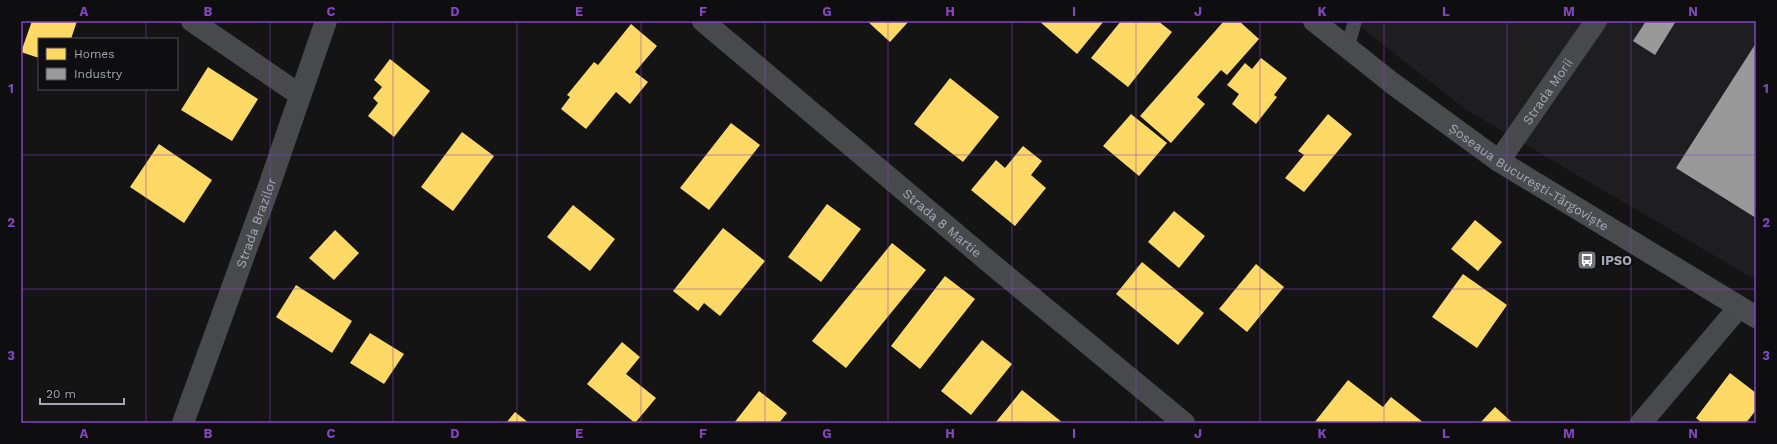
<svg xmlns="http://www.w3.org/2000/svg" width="1777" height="444" viewBox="0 0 1777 444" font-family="'Work Sans',sans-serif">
<rect width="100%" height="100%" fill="#141414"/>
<path fill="#1e1e20" d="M1353,21H1756V280L1465,109Z"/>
<path fill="#ffd966" d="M32,21H77L71,39H39V58L21,52Z
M867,21H909L890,42Z
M1039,21H1104L1077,54Z
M1121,21H1158L1172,32L1128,87L1091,58Z
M1224,21H1239L1259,39L1227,75L1221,70L1197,97L1205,104L1171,143L1140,116Z
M631,24L657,46L635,72L648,82L630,104L616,92L586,129L561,109L570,97L567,95L594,62L598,65Z
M1261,58L1287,78L1274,95L1277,97L1256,124L1232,104L1239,94L1227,85L1245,63L1252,69Z
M390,59L430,91L394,137L368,116L378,103L373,98L382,87L374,80Z
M208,67L258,99L232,141L181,110Z
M950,78L999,117L963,162L914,124Z
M1131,114L1167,143L1139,176L1103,146Z
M1328,114L1352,134L1304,192L1285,178L1304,155L1298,151Z
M731,123L760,145L709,210L680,188Z
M462,132L494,156L453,211L421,187Z
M159,144L212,180L184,223L130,187Z
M1023,146L1042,161L1031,175L1046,188L1015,226L971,190L996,160L1005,168Z
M827,204L861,229L821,282L788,257Z
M573,205L615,239L590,271L547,237Z
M1174,211L1205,236L1179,268L1148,242Z
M1475,220L1502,242L1478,271L1451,249Z
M723,228L765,261L720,316L704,303L698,311L673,291Z
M335,230L359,253L334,280L309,258Z
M892,243L926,270L846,368L812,341Z
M1142,262L1204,313L1178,345L1116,294Z
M1256,264L1284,287L1247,332L1219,309Z
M1463,274L1507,305L1477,348L1432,317Z
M945,276L975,299L920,369L891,346Z
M296,285L352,321L332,353L276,317Z
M370,333L404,354L384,384L350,363Z
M982,340L1012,364L971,415L941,391Z
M622,342L640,357L626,374L656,398L635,423L587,384Z
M1730,373L1756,393V410L1746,423H1702L1696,418Z
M1348,380L1383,407L1391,397L1424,423H1314Z
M1022,390L1063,423H995Z
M759,391L787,413L779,423H734Z
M1495,407L1513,423H1480Z
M515,412L529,423H506Z"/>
<path fill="#999" d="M1646,21H1676L1655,55L1633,41Z
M1756,43V218L1676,168Z"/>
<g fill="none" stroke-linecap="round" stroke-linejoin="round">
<path stroke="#48494d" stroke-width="14" d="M1347,49L1355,21"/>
<g stroke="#48494d" stroke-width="22">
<path d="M192,21L300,95"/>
<path id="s1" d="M703,21L994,266L1184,423"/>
<path id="s2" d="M1499,161L1596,21"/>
<path id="s3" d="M183,423L268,189L326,21"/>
<path d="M1641,423L1739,307"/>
</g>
<path stroke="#4a4b4f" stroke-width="22" id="s4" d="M1314,21L1392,83L1499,161L1756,317"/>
</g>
<path fill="none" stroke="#8345bd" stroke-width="1" stroke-opacity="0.55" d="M146,21V39M270,21V423M393,21V423M517,21V423M641,21V423M765,21V423M888,21V423M1012,21V423M1136,21V423M1260,21V423M1384,21V423M1507,21V423M1631,21V423M146,89V423M21,155H1756M21,289H1756"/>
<defs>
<g id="bus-square" transform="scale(1)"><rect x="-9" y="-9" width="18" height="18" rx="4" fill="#72747d" stroke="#0e0e10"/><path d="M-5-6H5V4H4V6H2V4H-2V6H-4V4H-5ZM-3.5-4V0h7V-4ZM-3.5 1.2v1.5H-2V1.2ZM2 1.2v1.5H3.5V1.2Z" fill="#fff"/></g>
</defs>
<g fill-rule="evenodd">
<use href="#bus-square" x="1587" y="260"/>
</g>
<g text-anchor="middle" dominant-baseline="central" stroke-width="4" stroke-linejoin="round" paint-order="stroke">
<g font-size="13" fill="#a4a8b6" stroke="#0e0e10">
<text stroke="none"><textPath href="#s2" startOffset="85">Strada Morii</textPath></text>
<text stroke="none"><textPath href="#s4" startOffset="266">Șoseaua București-Târgoviște</textPath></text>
<text stroke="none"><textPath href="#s3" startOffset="213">Strada Brazilor</textPath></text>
<text stroke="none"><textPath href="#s1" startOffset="313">Strada 8 Martie</textPath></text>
</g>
<g font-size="13" font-weight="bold" fill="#a4a8b6" stroke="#0e0e10" text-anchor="start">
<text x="1601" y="260">IPSO</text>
</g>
</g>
<rect width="1777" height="444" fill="none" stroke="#0e0e10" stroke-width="44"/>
<rect x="38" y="38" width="140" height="52" fill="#0e0e10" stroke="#4a4c52"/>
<rect x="46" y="48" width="20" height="12" fill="#ffd966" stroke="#4a4c52"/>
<text x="74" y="58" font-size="12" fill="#a4a8b6">Homes</text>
<rect x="46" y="68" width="20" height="12" fill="#999999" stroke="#4a4c52"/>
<text x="74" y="78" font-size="12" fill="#a4a8b6">Industry</text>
<path d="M40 398v6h84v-6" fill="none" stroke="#a4a8b6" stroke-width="2"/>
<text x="46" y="398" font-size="12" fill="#a4a8b6" stroke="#0e0e10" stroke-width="3" paint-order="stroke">20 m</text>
<rect x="22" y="22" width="1733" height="400" fill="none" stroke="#8345bd" stroke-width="1.5"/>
<g font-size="13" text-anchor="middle" font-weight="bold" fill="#8345bd">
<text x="84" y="16">A</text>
<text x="208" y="16">B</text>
<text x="331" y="16">C</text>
<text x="455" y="16">D</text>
<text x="579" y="16">E</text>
<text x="703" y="16">F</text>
<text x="827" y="16">G</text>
<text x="950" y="16">H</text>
<text x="1074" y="16">I</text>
<text x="1198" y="16">J</text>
<text x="1322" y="16">K</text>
<text x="1446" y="16">L</text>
<text x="1569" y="16">M</text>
<text x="1693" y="16">N</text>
<text x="11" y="93">1</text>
<text x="1766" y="93">1</text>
<text x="11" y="227">2</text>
<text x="1766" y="227">2</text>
<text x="11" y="360">3</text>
<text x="1766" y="360">3</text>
<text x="84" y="438">A</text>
<text x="208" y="438">B</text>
<text x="331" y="438">C</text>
<text x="455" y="438">D</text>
<text x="579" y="438">E</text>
<text x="703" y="438">F</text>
<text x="827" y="438">G</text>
<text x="950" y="438">H</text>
<text x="1074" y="438">I</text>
<text x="1198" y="438">J</text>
<text x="1322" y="438">K</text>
<text x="1446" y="438">L</text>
<text x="1569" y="438">M</text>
<text x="1693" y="438">N</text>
</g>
</svg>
